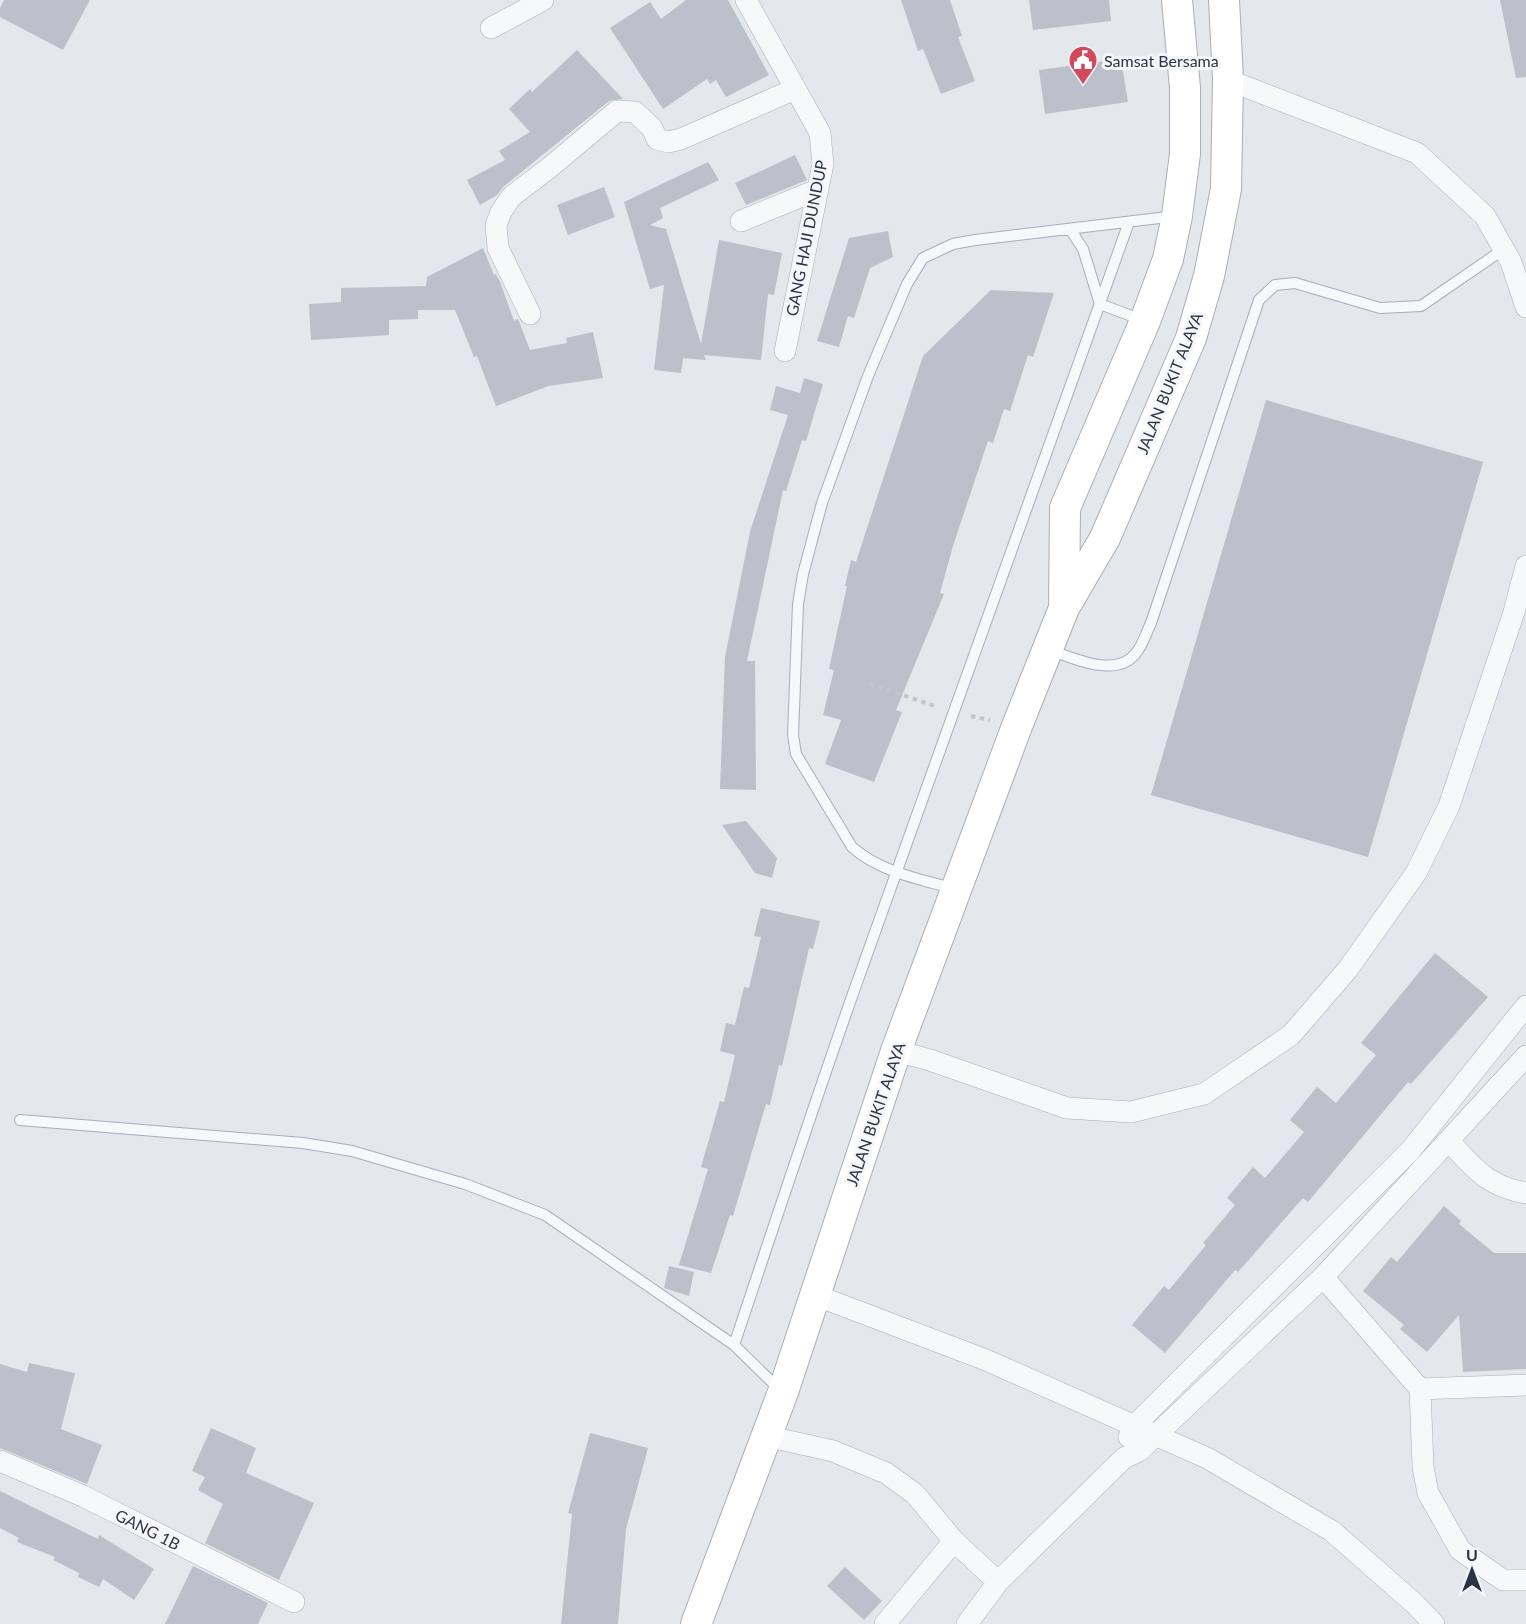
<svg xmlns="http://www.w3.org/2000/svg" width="1526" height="1624" viewBox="0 0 1526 1624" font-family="Lato,sans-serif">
<rect width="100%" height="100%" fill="#e4e7ec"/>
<path fill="#bbc0ca" d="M4,0H90L63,50L0,17V8Z
M686,0H728L769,75L726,97L716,80L710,84L707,79L663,109L610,28L650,2L661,19Z
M901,0H950L962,36L958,37L975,81L941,94L923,49L918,51Z
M1029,0H1109L1111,21L1033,30Z
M1500,0H1526V77L1516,78Z
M577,50L623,99L609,101L503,187L497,195L480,205L467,180L505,160L499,151L530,132L509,109L530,89L532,92Z
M1121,59L1128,102L1045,114L1039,70Z
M795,155L807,180L746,205L735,183Z
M708,162L719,180L660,208L663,218L650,225L666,229L701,344L719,240L782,253L774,295L768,294L761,360L704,355L706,360L683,358L681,373L654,370L664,285L650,289L624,202Z
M604,187L615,217L568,235L557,205Z
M888,231L893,257L870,268L854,318L848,316L839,347L817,341L849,238Z
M483,248L494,275L496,274L500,282L514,321L518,319L530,350L567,343L566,338L593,332L603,378L549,386L496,406L477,356L474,357L455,310H418V319L389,320V335L311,340L309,304L341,302V288L426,286L427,277Z
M991,290L1054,293L1033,357L1028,355L1010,411L1004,409L993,443L988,441L953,546L940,593L944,594L896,710L902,712L874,782L825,764L841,720L823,715L834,670L829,669L847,586H845L851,560L856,562L923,356Z
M804,378L823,384L806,441L802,440L786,491L783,490L747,661H755L756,790L720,789L725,657L750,532L788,415L770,410L776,386L800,393Z
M1266,400L1483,462L1368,857L1151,795Z
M746,821L777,858L772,878L755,873L722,825Z
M761,908L820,921L813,949L809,948L782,1066L779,1065L770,1105L766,1104L733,1216L730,1215L711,1273L679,1265L708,1169L701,1167L720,1101L724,1102L735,1055L720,1051L726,1023L735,1025L744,987L749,988L761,937L754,936Z
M1435,953L1488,997L1411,1084L1408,1082L1308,1202L1303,1198L1238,1272L1235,1270L1165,1353L1132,1325L1164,1286L1169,1290L1206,1245L1203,1243L1235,1205L1227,1198L1253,1167L1265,1178L1304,1132L1290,1120L1317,1087L1336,1103L1376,1055L1361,1043Z
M1444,1206L1461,1221L1459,1224L1494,1253H1526V1369L1463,1372L1459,1315L1427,1352L1400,1329L1404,1325L1363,1291L1391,1257L1397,1262Z
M669,1266L694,1272L689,1296L664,1288Z
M29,1363L75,1373L61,1429L102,1445L87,1484L0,1448V1364L27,1372Z
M211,1428L256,1448L246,1473L314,1503L279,1580L205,1543L223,1504L198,1490L205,1477L192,1471Z
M590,1433L648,1448L626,1529L618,1624H561L572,1514L568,1513Z
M0,1491L98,1539L99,1535L154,1569L134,1600L103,1579L99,1587L78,1577L79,1573L53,1560L55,1557L17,1542L19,1538L0,1528Z
M193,1566L268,1603L258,1624H165Z
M845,1567L882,1601L864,1620L827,1586Z"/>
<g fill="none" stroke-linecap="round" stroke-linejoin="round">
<g stroke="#a9aeb7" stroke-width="12">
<path id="lane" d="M1070,229L1083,249L1100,304L1142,320
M1048,649C1072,658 1117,679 1136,653C1143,645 1146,633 1151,623L1259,300L1275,285L1295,283L1380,308L1421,306L1504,249
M955,889C920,879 880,872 852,847L796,754L793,735L798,604L803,574L822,503L868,376L907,284L923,258L953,244L975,240L1176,216
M20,1120L303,1143L352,1151L465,1184L545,1215L734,1345
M779,1389L734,1345C774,1226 813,1107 855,988C945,732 1040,478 1129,222"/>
</g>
<g stroke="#a9aeb7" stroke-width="22">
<path id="street" d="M746,0L820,133L823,164L785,351
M491,28L543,0
M1228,80L1417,153L1485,216L1511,262L1526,307
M741,221L817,190
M530,314L498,248L496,225L501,212L511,197L549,168L617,111L635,112L652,128L657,139L668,142L681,139L795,89
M896,1051L930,1060L1067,1108L1131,1112L1204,1094L1291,1035L1348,969L1416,873L1449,806L1514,612L1526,566
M1449,1141C1474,1168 1488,1187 1526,1193
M1323,1277L1420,1389L1526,1385
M815,1295L986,1360L1207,1458L1332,1531L1415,1604L1434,1624
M1420,1389L1423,1467L1428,1493L1460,1550L1503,1580H1526
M766,1436L833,1451L886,1473L915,1494L954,1541L998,1582
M1129,1437L1134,1426L1410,1151L1526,1006
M0,1461L83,1496L294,1602
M885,1624L954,1541
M967,1624L998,1582L1124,1458L1139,1451L1323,1277L1526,1056"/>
</g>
<g stroke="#a9aeb7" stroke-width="32">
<path id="secondary" d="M1064,608L1065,508L1145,321L1168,259L1177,216L1185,154V88L1177,0
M696,1624L783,1392L896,1051L1017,726L1064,608L1105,538L1191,338L1209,276L1226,189L1228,80L1224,0"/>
</g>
<path stroke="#c2c5cb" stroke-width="4" stroke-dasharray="4.5 4.5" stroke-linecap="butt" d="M870,684L938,707
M971,716L990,720"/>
<use href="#lane" stroke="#f7f8fa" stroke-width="10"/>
<use href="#street" stroke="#f7f8fa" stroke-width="21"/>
<use href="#secondary" stroke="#fff" stroke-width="30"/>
</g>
<defs>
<g id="civic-pin" transform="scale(1.5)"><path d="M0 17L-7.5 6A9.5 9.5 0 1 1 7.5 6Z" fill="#d1495b" stroke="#f4f6f9"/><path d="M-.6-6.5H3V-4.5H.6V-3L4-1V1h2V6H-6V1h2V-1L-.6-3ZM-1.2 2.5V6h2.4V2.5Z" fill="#fff"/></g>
</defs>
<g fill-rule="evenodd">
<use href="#civic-pin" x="1083" y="60"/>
</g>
<g text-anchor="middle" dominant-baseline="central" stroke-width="6" stroke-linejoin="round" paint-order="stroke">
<g font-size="16" fill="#2b3445" stroke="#f4f6f9" text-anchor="start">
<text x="1104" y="60">Samsat Bersama</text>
</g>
<g font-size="16" fill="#2b3445" stroke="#f4f6f9">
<text transform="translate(806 238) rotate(-79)">GANG HAJI DUNDUP</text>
<text transform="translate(1169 383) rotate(-68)">JALAN BUKIT ALAYA</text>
<text transform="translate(875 1114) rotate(-71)">JALAN BUKIT ALAYA</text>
<text transform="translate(148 1529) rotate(27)">GANG 1B</text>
</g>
</g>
<g transform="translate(1472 1570)" stroke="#f4f6f9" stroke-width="4.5" paint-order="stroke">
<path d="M0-4.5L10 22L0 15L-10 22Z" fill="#2b3445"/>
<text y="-9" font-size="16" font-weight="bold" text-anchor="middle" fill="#2b3445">U</text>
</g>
</svg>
